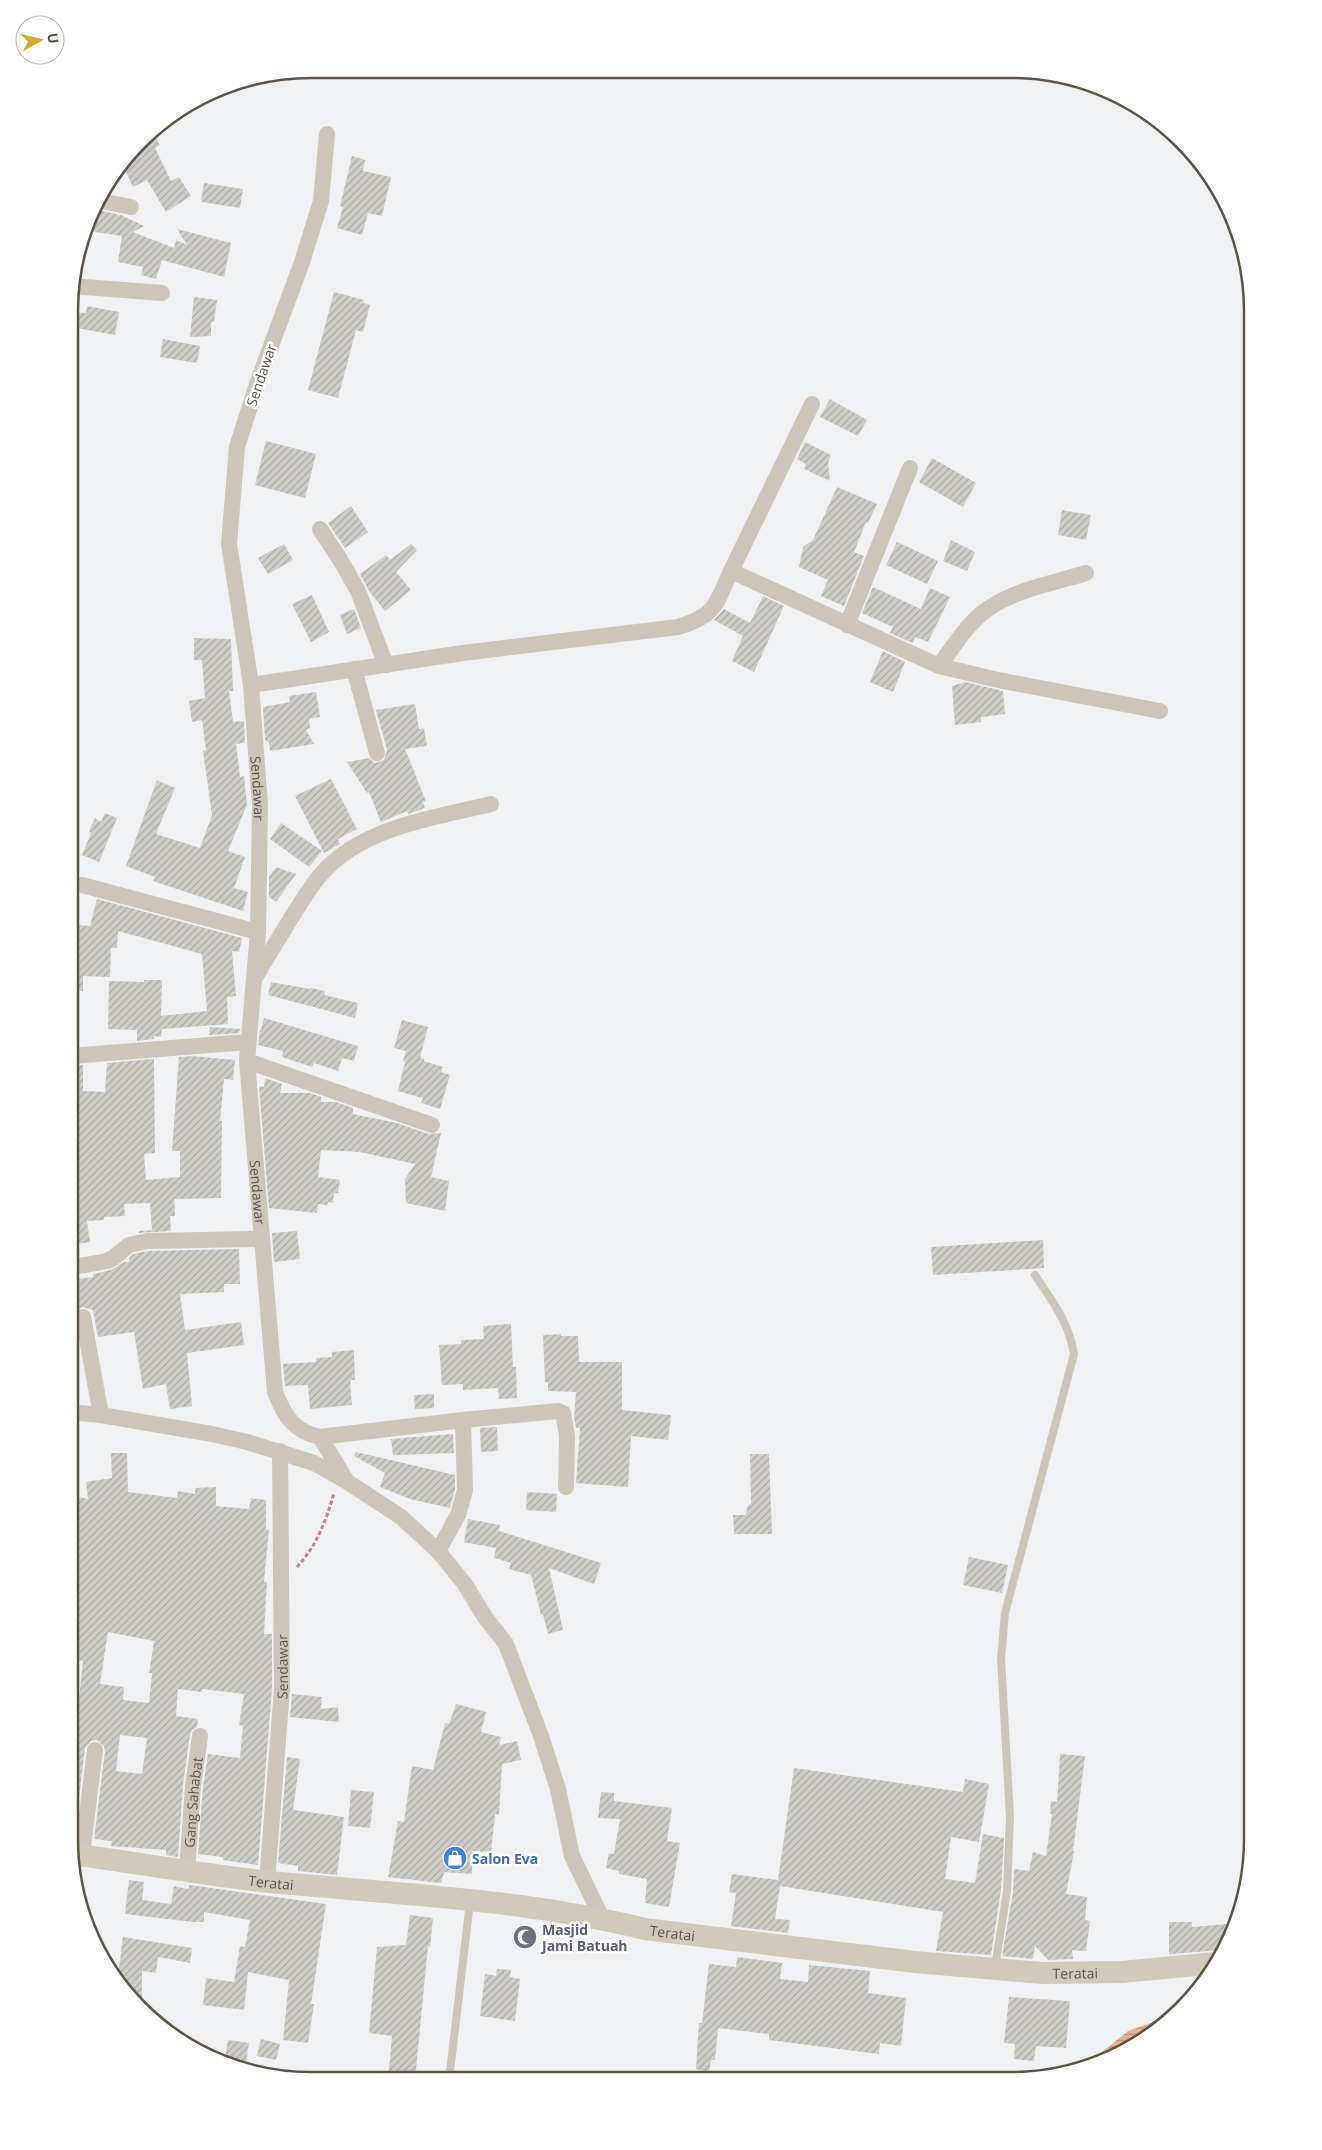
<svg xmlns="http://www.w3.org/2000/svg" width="1322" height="2150" viewBox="0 0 1322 2150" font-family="'Open Sans',sans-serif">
<defs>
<pattern id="water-rules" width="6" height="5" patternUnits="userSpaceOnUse" patternTransform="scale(1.25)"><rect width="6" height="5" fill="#e5b392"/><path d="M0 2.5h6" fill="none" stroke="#bd9479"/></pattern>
<pattern id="building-hatch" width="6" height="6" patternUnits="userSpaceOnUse" patternTransform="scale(1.25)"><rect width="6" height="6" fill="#cfcdc7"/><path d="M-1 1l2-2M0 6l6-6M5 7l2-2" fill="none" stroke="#aba9a4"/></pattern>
</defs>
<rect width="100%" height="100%" fill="#f0f1f2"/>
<path fill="url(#water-rules)" d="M1170,2016H1174C1153,2037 1118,2060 1088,2066L1096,2057L1128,2031Z"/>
<path fill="url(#building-hatch)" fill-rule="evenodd" d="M151,129L160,145L155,148L171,181L179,177L191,196L166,212L147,180L133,187L123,166Z
M352,156L365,160L363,171L391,177L382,216L368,213L362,235L337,228L343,207L340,206Z
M204,183L243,189L240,208L201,202Z
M92,209L121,215L144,226L133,232L174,248L176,240L187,245L177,229L231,243L224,277L162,260L156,279L141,275L143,267L118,262L122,236L89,231Z
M334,292L364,300L363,303L370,305L363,332L356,330L338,398L308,390Z
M194,297L217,300L214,322H211V336L190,337Z
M87,306L119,312L115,335L71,327V312L86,313Z
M163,339L200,346L197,363L160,357Z
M830,399L867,420L858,436L820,417Z
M266,441L316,454L305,498L255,485Z
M805,442L831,455L828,463L830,481L804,469L806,464L797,459Z
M932,458L976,483L963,507L919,482Z
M837,487L877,504L868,523L866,522L854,552L864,556L844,606L821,596L828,580L799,567L803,547L813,540Z
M351,506L368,532L345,548L328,523Z
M1062,510L1091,515L1086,540L1058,535Z
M951,540L975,552L967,571L943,561Z
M897,542L938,561L927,584L886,565Z
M284,544L293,560L268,574L258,558Z
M411,544L417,550L396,572L411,590L385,611L369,591L360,574L386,555L390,560Z
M873,587L921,609L930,588L950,597L928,642L915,637L913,643L890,633L893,627L862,613Z
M312,595L329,632L311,642L292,604Z
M763,596L784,606L754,672L732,661L743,636L714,620L724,609L750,623Z
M354,609L361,628L347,634L340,615Z
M194,638L231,639L233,691H229L233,722L244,721L245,743L236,744L240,777L244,776L247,805L228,851L245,857L234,888L248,892L243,911L153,881L155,877L126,866L157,780L175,788L156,834L200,848L212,815L203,751L206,750L202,720L192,722L189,701L205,698L202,660H194Z
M883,651L905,662L893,692L870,682Z
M965,682L1003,691L1005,714L981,717V722L955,725L952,686Z
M316,692L320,717L309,719L310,728L306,730L314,744L270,751L269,742L265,740L263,707L290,702L289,696Z
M415,704L419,729L424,728L427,746L405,749L426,801L423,802L425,808L408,814L407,811L381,822L369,792L367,793L347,762L369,758L375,763L384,760L387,750L376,710Z
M331,779L357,829L338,839L340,844L324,853L295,796Z
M105,813L117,818L99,862L82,855L91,833L89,831L95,818L101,822Z
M281,823L322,851L309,867L270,839Z
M276,867L296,874L276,902L269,897V877Z
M97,899L242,938L239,952L232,951L236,996L227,997L228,1024L162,1029L161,1037L154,1036V1039L137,1041V1030L108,1029L109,981L144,982V980H162L161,1016L207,1011L202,954L118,931L117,948H111L110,977L83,976V991L70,990V948H76L78,925L90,926Z
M271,982L310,989L311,988L325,991L324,995L358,1003L355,1018L268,995Z
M264,1018L358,1046L354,1061L342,1058L338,1071L314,1063L312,1067L282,1057L283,1051L258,1045L260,1030H261Z
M402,1020L428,1027L420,1058L424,1059V1061L443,1067L441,1072L450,1075L440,1109L421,1103L423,1098L398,1091L405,1062L403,1061L406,1051L394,1048Z
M210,1027L240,1029L239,1033L210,1035H209Z
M192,1056L235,1060L233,1080L224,1079L220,1121H222L221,1198L174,1199L175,1216H170L171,1231L139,1233V1231L152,1230L150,1203L124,1204L125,1216L104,1217V1220L87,1221L90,1242L70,1245V1066L83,1065V1091L105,1092L107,1063L154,1059L155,1153L144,1154L146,1180L180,1177V1151H172L179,1057Z
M265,1078L282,1084L280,1093H310L321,1097V1102H336L353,1108V1114L397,1123L429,1134L441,1133L431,1177L449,1181L445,1211L406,1203L405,1179L415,1164L360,1152L321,1150L318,1177L340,1180L338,1193H334L333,1203L328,1202L327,1205L318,1204L317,1213L269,1208L259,1086L264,1087Z
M297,1231L300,1259L274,1262L272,1233Z
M1043,1240L1044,1268L933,1275L931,1247Z
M239,1249L240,1284H224V1292L180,1294L185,1330L241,1322L244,1345L187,1353L192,1406L170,1409L166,1384L143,1389L134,1332L98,1337L93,1310L82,1307L75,1312L69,1313V1280L93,1277V1274L111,1270L124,1262H129V1258L133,1254L148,1251Z
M511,1324L513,1367H516L517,1398L499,1399L498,1388L463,1390V1384L442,1385L439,1345L461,1344V1340L484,1339L483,1326Z
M561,1334V1336H578L579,1362H622V1410L671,1415L668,1440L631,1436L628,1487L576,1483L580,1428H576L574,1418L576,1392L548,1391V1382H545L543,1335Z
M354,1350L355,1380H351L350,1385L352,1405L310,1409L308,1385L285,1386L283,1364L316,1362V1358L332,1357V1352Z
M434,1394V1408L415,1409L414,1395Z
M497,1427L498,1451L481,1452L480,1428Z
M453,1434L454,1453L393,1455L391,1439Z
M356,1452L455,1475V1489L450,1508L410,1499L380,1487L385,1473L354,1456Z
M111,1453H127L128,1492L177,1498L178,1491L195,1494V1488L216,1487V1506L249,1509L251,1498L266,1500V1529L269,1530L264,1582H267L264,1634H272V1689L258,1865L223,1860V1857L198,1854L203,1787L208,1754L240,1758L243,1726L239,1725L244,1694L202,1689V1692L178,1689L176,1716L198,1719L197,1727L192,1730L190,1735L183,1785L178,1857L166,1855V1850L111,1846L112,1841L94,1839L105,1751L104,1746L97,1740L91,1741L85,1748L74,1841L69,1842V1771H71L83,1661L69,1659V1498L79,1500V1497L88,1499L86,1482L112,1478ZM108,1632L154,1641L149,1673H152L149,1703L123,1700L124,1687L100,1684ZM120,1735L147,1738L142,1774L116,1771Z
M750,1454H769L772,1534H734L733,1515H746L747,1507L751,1503Z
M527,1492L557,1494L556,1512L526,1510Z
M468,1519L500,1525L499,1531L601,1563L594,1584L549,1568L563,1630L548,1634L543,1614L541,1615L531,1575L509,1569L511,1563L494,1558L496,1548L464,1542Z
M969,1557L1008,1565L1002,1593L963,1585Z
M292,1694L322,1697L321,1709L338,1707L339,1722L290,1717Z
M456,1704L486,1712L481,1732L501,1737L499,1745L517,1741L521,1760L502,1764L499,1815L495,1814L491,1852L472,1851V1874L444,1872L441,1883L388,1877L398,1821L404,1822L412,1766L433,1770L445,1723L449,1724Z
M1060,1754L1085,1756L1073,1851H1074L1066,1894L1087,1897L1085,1920L1090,1921L1086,1951L1072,1950L1073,1959L1048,1960L1035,1946L1033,1959L1002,1956L1013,1892L1014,1869L1029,1871L1033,1852L1046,1856L1052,1814H1050L1051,1801L1057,1802Z
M287,1757L300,1759L293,1810L344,1817L337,1875L298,1871V1866L278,1863Z
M794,1768L963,1792L965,1779L989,1784L979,1842L951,1837L945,1879L975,1883L983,1834L1004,1838L1001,1890L991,1955L936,1951L943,1912L780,1886L775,1919L790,1920L788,1933L731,1926L736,1893L729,1892L732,1874L778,1880Z
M351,1790L374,1792L370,1828L348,1826Z
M601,1792L614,1793V1801L672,1808L667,1841L680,1843L669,1907L645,1903L647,1879L619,1874V1871L606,1868L609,1853L614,1854L620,1819L598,1818Z
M129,1880L144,1882L142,1900L171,1904L174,1886L189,1889V1885L326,1904L311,2004H314L308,2043L283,2040L289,1980L248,1972L244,2010L203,2005L206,1978L234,1982L240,1946L245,1947L250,1920L204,1912V1922H193L125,1914Z
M410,1915L433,1918L430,1947L428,1946L415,2080H388L392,2036L369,2033L377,1947L406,1945Z
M1169,1922H1192V1927L1237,1923L1223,1950L1169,1954Z
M123,1937L192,1948L190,1963L158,1957L156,1973L142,1971V2010L117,1983Z
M737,1957L782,1963L780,1979L808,1982L809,1965L870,1971L868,1993L906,1998L901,2046L880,2043L879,2054L769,2040V2034L718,2028L715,2060H711L709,2072L696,2069L699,2023H702L709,1964L736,1967Z
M497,1969L511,1970L510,1977L520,1979L515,2021L480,2016L485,1974L496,1976Z
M1009,1997L1070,2001L1066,2048L1036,2046L1034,2061L1014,2059L1015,2044L1004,2043Z
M261,2039L280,2044L276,2060L257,2056Z
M228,2040L249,2043L245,2070L224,2064Z"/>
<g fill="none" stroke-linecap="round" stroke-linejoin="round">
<path stroke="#c77c93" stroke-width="3" stroke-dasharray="4 2.5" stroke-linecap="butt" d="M297,1567C317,1545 326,1521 334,1493"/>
<path stroke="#cbc5bc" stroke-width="8" d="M995,1967L1007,1891L1010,1817L1001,1659L1005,1613L1074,1354C1069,1322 1052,1301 1035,1275
M449,2080L470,1902"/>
<g stroke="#cbc5bc" stroke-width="16">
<path id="s1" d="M327,134L321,201L302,262L257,384L237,447L229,544L251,685L260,805L258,932L247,1061L275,1392C284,1415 294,1432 320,1437L463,1420L558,1411L563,1413L567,1436L566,1487"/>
<path d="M96,200L131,207"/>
<path d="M71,286L162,293"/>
<path d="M320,529L341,561L358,591L386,665"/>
<path d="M731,571L812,404"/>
<path d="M847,625L910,468"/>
<path d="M939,666C954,646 968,622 989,608C1017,589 1054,583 1086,573"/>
<path d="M354,669L377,753"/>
<path d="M251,685L463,653L678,627C717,615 715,605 731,571L939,666L998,680L1160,711"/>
<path d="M82,885L258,932"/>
<path d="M256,976C275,945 293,913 314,883C353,828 430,819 491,804"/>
<path d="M70,1056L248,1042"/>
<path d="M247,1061L432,1125"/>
<path d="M69,1268L107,1261L113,1258L129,1245L147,1241L262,1239"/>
<path d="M83,1317L101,1415"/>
<path d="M69,1412L101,1415L212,1434L247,1442L314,1463L346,1481L401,1517L438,1551L464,1583L485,1617L506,1644L541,1736L558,1789L572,1856L602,1918"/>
<path d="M320,1437L346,1480"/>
<path d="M438,1551L458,1515L465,1490L463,1420"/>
<path d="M82,1855L95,1750"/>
<path id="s2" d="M187,1870L193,1786L200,1736"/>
<path id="s3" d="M267,1881L282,1689L280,1451"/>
</g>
<path stroke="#d0cabd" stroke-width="22" id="s4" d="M72,1854C138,1863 204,1875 270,1882C396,1894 523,1899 645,1929L915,1962L1042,1973L1122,1972L1216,1963"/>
</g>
<defs>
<g id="shop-disc" transform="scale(1.25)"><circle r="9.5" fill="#3f7fe0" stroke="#fff"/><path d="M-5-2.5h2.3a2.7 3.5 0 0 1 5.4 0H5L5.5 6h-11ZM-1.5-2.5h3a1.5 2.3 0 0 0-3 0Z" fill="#fff"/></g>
<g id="mosque-disc" transform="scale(1.25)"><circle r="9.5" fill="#6b7280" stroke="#fff"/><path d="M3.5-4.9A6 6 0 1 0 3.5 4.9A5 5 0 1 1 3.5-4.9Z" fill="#fff"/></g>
</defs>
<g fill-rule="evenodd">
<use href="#shop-disc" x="455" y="1858"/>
<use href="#mosque-disc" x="525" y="1937"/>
</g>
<g text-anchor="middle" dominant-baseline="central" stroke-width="5" stroke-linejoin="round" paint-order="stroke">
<g font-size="14" fill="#5b5549" stroke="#fff">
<text transform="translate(261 375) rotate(-71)">Sendawar</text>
<text stroke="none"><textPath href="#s1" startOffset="671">Sendawar</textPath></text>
<text stroke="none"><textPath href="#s1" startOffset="1076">Sendawar</textPath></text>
<text stroke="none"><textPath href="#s3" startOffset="215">Sendawar</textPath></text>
<text stroke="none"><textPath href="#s2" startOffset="68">Gang Sahabat</textPath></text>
<text stroke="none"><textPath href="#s4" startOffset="201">Teratai</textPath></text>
<text stroke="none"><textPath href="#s4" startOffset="606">Teratai</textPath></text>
<text stroke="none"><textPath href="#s4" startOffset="1011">Teratai</textPath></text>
</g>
<g font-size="14" font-weight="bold" fill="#366cbe" stroke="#fff" text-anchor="start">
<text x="472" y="1858">Salon Eva</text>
</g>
<g font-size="14" font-weight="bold" fill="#5b616d" stroke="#fff" text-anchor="start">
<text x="542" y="1929">Masjid<tspan x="542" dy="16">Jami Batuah</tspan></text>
</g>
</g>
<path d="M0 0H1322V2150H0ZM311 78H1011A233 233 0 0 1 1244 311V1839A233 233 0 0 1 1011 2072H311A233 233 0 0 1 78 1839V311A233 233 0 0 1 311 78Z" fill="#fff" fill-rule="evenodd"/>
<path fill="none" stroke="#5b5549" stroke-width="2.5" d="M311 78H1011A233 233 0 0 1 1244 311V1839A233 233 0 0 1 1011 2072H311A233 233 0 0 1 78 1839V311A233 233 0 0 1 311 78Z"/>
<g transform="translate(40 40) rotate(82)"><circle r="24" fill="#ffffff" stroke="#bdbbb6"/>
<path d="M0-4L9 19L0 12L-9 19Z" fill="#d4a928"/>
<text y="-8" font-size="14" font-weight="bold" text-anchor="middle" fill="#5b5549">U</text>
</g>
</svg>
